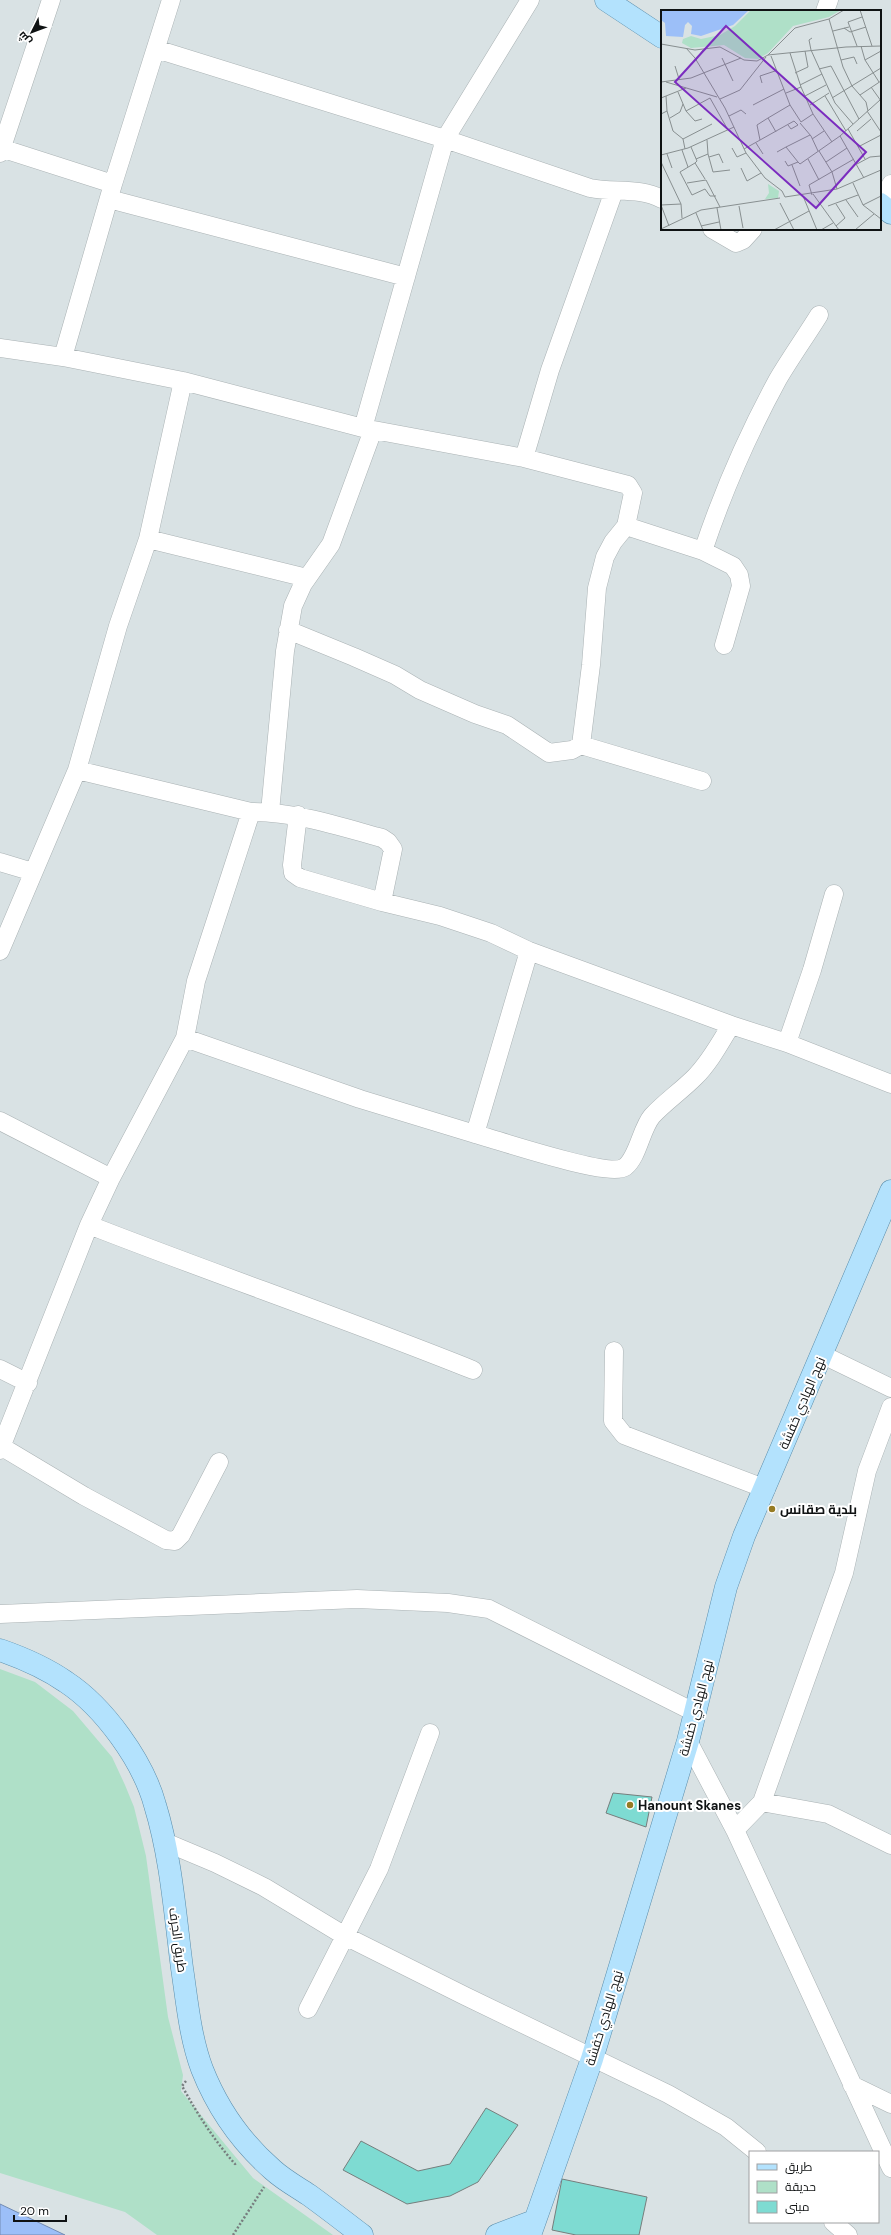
<svg xmlns="http://www.w3.org/2000/svg" width="891" height="2235" viewBox="0 0 891 2235" font-family="'DM Sans',Cairo,sans-serif">
<rect width="100%" height="100%" fill="#d9e2e4"/>
<path fill="#afe0c8" d="M0,1669L35,1682L73,1711L112,1757L125,1785L134,1807L146,1856L168,2017L183,2075L181,2091L253,2178L333,2235H157L125,2212L0,2173Z"/>
<path fill="#9cbff8" stroke="#728bb3" d="M0,2204L65,2235H0Z"/>
<path fill="#7edbd2" stroke="#767e7d" d="M613,1793L652,1797L646,1827L606,1813Z
M486,2108L518,2125L478,2182L450,2196L407,2204L343,2170L361,2141L418,2171L450,2164Z
M562,2179L647,2197L639,2235H576L552,2230Z"/>
<g fill="none" stroke-linecap="round" stroke-linejoin="round">
<g stroke="#aab2b4" stroke-width="19">
<path id="minor" d="M825,11L829,0
M156,49L445,139L590,188C615,193 639,187 662,199
M1,148L113,184
M0,153L51,0
M109,199L406,277
M880,204L891,184
M712,229L736,243L743,240L753,229
M0,348L63,357L183,381L363,428L524,458L628,485L633,493L626,526L703,551L733,566L739,575L741,586L724,645
M63,357L113,184L171,0
M363,428L445,139L530,0
M524,458L550,370L614,191
M626,526L613,542L605,557L597,588L591,665L581,745L702,781
M148,539L307,578
M703,551C723,491 748,434 778,379C791,357 806,336 819,315
M288,630L354,657L395,675L420,690L475,714L507,725L549,753L572,750L581,745
M77,770L251,812C296,812 338,826 382,838L388,842L393,849L382,902
M270,812L285,651L293,606L303,584L331,544L373,430
M298,815L292,865L293,873L300,878L382,902L440,916L491,933L529,951L731,1025L787,1043L891,1084
M0,862L33,872
M0,951L77,770L118,626L148,539L183,381
M185,1038L360,1099L475,1134L529,951
M787,1043L812,970L834,894
M0,1121L111,1178
M475,1134C498,1140 609,1178 625,1167C638,1157 641,1129 652,1116C665,1102 681,1091 695,1077C710,1062 720,1043 731,1025
M89,1225C217,1275 346,1319 473,1370
M614,1351L613,1421L624,1435L766,1489
M823,1355L891,1388
M0,1369L28,1383
M2,1447L84,1496L166,1540L175,1541L181,1535L219,1462
M0,1450L89,1225L111,1178L185,1038L196,981L251,812
M0,1614L357,1599L448,1603L489,1609L696,1713
M688,1741L735,1830L891,2168
M762,1802L844,1573L867,1471L891,1407
M735,1830L762,1802L828,1814L891,1845
M165,1842L215,1863L264,1887L345,1936L465,1996L668,2094L726,2127L757,2152
M308,2009L379,1869L430,1733
M852,2085L891,2104
M833,2222L848,2235"/>
</g>
<g stroke="#598caa" stroke-width="23">
<path id="major" d="M606,0L662,37
M880,204L891,213
M0,1650C23,1658 46,1668 66,1682C104,1707 143,1761 155,1805C171,1857 175,1914 182,1968C187,2001 190,2037 202,2069C217,2107 242,2143 273,2170C284,2180 297,2187 309,2195C327,2208 345,2222 362,2235
M497,2235L534,2221
M530,2235L592,2059L688,1741L726,1587L744,1536L891,1191"/>
</g>
<path stroke="#777e7f" stroke-width="2.5" stroke-dasharray="2 2" stroke-linecap="butt" d="M186,2081L182,2086C198,2115 214,2140 235,2164L237,2163
M233,2235L264,2187"/>
<use href="#minor" stroke="#fff" stroke-width="18"/>
<use href="#major" stroke="#b3e2fd" stroke-width="22"/>
</g>
<g fill="#967b23" stroke="#fff" stroke-width="1.5">
<circle cx="772" cy="1509" r="4"/>
<circle cx="630" cy="1805" r="4"/>
</g>
<g text-anchor="middle" dominant-baseline="central" stroke-width="4" stroke-linejoin="round" paint-order="stroke">
<g font-size="13" fill="#0f1213" stroke="#fff">
<text transform="translate(802 1403) rotate(-67)">نهج الهادي خفشة</text>
<text transform="translate(696 1708) rotate(-75)">نهج الهادي خفشة</text>
<text transform="translate(178 1940) rotate(82)">طريق الجرف</text>
<text transform="translate(604 2018) rotate(-73)">نهج الهادي خفشة</text>
</g>
<g font-size="13" font-weight="bold" fill="#0f1213" stroke="#fff" text-anchor="start">
<text x="780" y="1509">بلدية صقانس</text>
<text x="638" y="1805">Hanount Skanes</text>
</g>
</g>
<g transform="translate(661 10)">
<rect width="220" height="220" fill="#d9e2e4"/>
<path d="M90,0H180L168,7L132,16L107,43L97,49L84,48L63,35L30,38L21,33L22,29L30,26L40,29L59,25L74,16ZM107,174L118,181L117,188L104,189L108,183Z" fill="#afe0c8"/>
<path d="M0,0H88L72,15L40,26L30,24L31,16L27,12L24,15L22,27L5,26L4,13L0,10Z" fill="#9cbff8"/>
<path fill="none" stroke="#888f90" stroke-width="1" d="M199,0L211,36M168,9L182,57L191,76L205,92L207,101M183,18L189,22L205,17M172,21L188,17M0,34L34,40L59,37L83,50L96,51L107,45L134,18L168,9L183,0M196,36L187,12L201,7M200,36L204,50L218,72M25,38L34,48L64,98L85,143L104,168L121,181L124,187L176,179L220,160M150,40L174,93L192,114M150,40L148,30L151,28M129,43L140,77L152,104L171,132M107,45L185,37L220,36M110,46L129,95L140,112M61,48L72,71M35,50L42,40M180,50L193,47L196,54M204,50L220,41M14,56L18,69M158,59L170,56L198,109M134,63L147,57L144,41M0,72L30,68L80,48M5,72L56,87M101,73L99,66L114,61M139,75L161,64M210,77L220,91M17,82L25,101L34,111L41,109M125,83L140,77M199,85L220,71M144,86L165,75M164,86L185,121M0,88L25,78M49,88L67,120M171,88L220,58M59,89L79,80L105,47M92,95L123,79M149,95L168,83M6,101L12,121L22,129M25,101L49,88M206,101L220,122M0,104L6,101L5,86M68,106L80,100L85,104M9,108L19,102L22,94M140,112L152,104M139,113L150,126L157,141M127,115L130,119L137,115M187,119L204,149M196,121L210,109M115,122L107,108L129,95M179,126L203,168M151,129L163,121M99,130L96,115L107,108M95,133L102,144M30,137L36,151L34,153M125,137L149,125M197,137L220,125M71,138L76,147L85,143M24,139L22,129L51,114M83,139L133,111L137,115M21,140L27,157M158,141L171,162L176,179M116,142L125,137L137,152M6,144L11,158M47,144L52,162L69,160M0,145L27,138L73,117M48,147L58,144L62,153M35,149L47,144L46,130M147,149L158,170M124,151L127,156L137,152L139,154L179,126L219,90M0,152L20,194L21,208M165,152L186,138M196,154L209,147L220,146M131,155L139,176M80,158L86,171L100,163M44,169L34,153L19,162L31,185L44,179L49,186H55M26,173L45,170L59,197M192,173L202,195L220,209M152,184L178,220M151,185L148,175L193,149M142,186L156,220M185,190L197,207M119,193L133,220M175,194L184,208L175,216M0,195L8,216M0,195L20,194M202,195L220,186M78,196L82,218M167,196L197,185M56,198L60,220M35,203L42,220M40,216L58,212M0,219L40,200L119,188M113,220L148,201M160,220L172,213M194,220L213,204"/>
<path fill="#7b2cbf" fill-opacity="0.15" stroke="#7b2cbf" stroke-width="2" d="M65,16L205,142L155,198L14,72Z"/>
<rect width="220" height="220" fill="none" stroke="#0f1213" stroke-width="2"/>
</g>
<rect x="749" y="2151" width="130" height="72" fill="#ffffff" stroke="#9fa0a1"/>
<rect x="757" y="2164" width="20" height="6" fill="#b3e2fd" stroke="#9fa0a1"/>
<text x="785" y="2171" font-size="12" fill="#0f1213">طريق</text>
<rect x="757" y="2181" width="20" height="12" fill="#afe0c8" stroke="#9fa0a1"/>
<text x="785" y="2191" font-size="12" fill="#0f1213">حديقة</text>
<rect x="757" y="2201" width="20" height="12" fill="#7edbd2" stroke="#9fa0a1"/>
<text x="785" y="2211" font-size="12" fill="#0f1213">مبنى</text>
<g transform="translate(32 32) rotate(228)" stroke="#ffffff" stroke-width="3" paint-order="stroke">
<path d="M0-3L7 15L0 10L-7 15Z" fill="#0f1213"/>
<text y="-6" font-size="11" font-weight="bold" text-anchor="middle" fill="#0f1213">ش</text>
</g>
<path d="M14 2215v6h52v-6" fill="none" stroke="#0f1213" stroke-width="2"/>
<text x="20" y="2215" font-size="12" fill="#0f1213" stroke="#ffffff" stroke-width="3" paint-order="stroke">20 m</text>
</svg>
